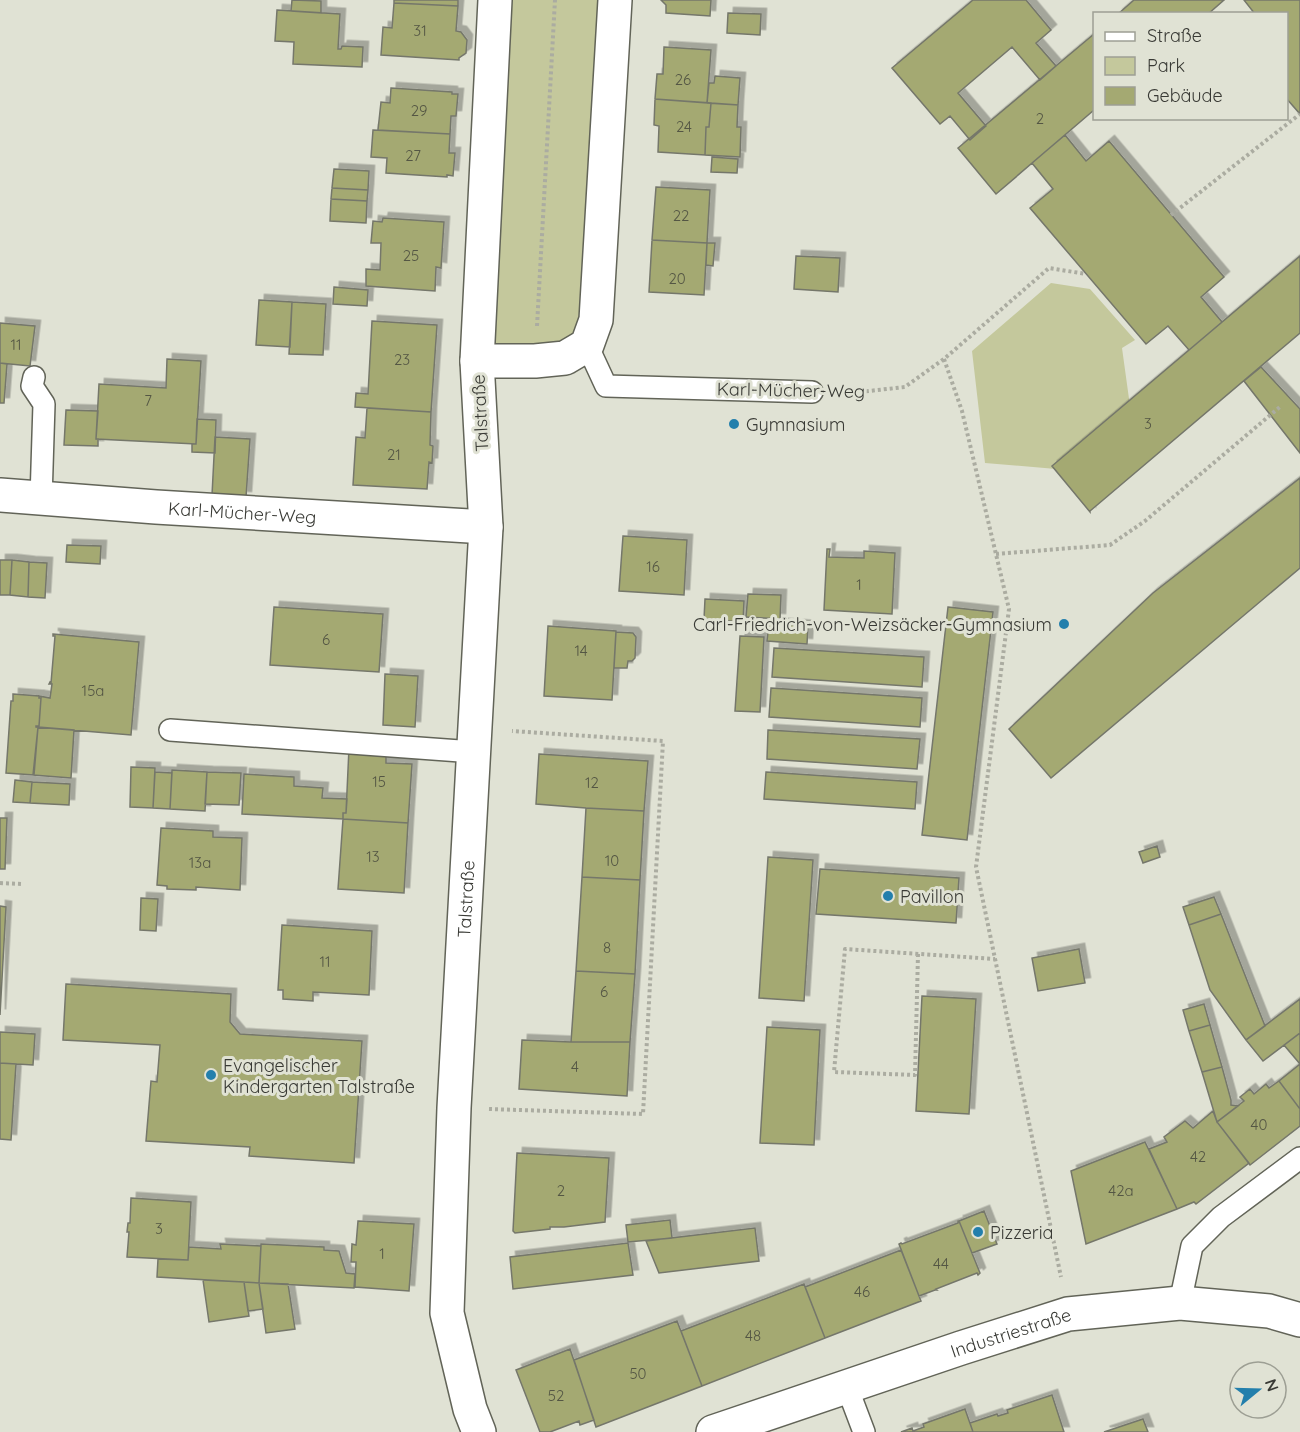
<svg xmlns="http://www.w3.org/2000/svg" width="1300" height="1432" viewBox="0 0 1300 1432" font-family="Quicksand,sans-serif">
<defs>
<filter id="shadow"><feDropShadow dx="5.5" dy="-5.5" stdDeviation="0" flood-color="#0004"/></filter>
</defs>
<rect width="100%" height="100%" fill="#e0e2d4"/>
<path fill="#c4c89c" d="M499,0H617L585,343L479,359Z
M1051,283L1090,289L1135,340L1122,348L1130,406L1056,469L985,463L972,351Z"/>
<path fill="#a4a972" stroke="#75776b" stroke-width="1.5" filter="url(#shadow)" d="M292,0L321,1V13L291,11Z
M394,0H458V6L394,3Z
M661,0H711L710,16L666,13V5Z
M973,0H1026L1051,30L1036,43L1056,66L1040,80L1012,47L958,93L986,126L970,140L950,116L940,124L892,68Z
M1134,0H1224L1208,14H1118Z
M1244,0H1300V114L1286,98V14H1255Z
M394,3L458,6L456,31L461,32L467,40L466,53L459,58V60L381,55L383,27L392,28Z
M277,10L340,14L338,49H341L342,46L363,47L362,67L293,64L294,42L275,41Z
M728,13L761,14L760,35L727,33Z
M1094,34V110L996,194L958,148Z
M664,47L711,50L707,103L655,99L657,74H663Z
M715,76L740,78L738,105L707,103L709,83H714Z
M391,88L452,92V94H458L456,116H451L450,134L378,130L381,102L390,103Z
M655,99L711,103L709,127H706L705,155L658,152L659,126L654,125Z
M711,103L738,105L737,127H741L740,157L705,155L706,127H709Z
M373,130L450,134L449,153H455L453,176L447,175V177L386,173L387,158L371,157Z
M1065,135L1086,161L1109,141L1224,277L1201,297L1222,322L1189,350L1168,326L1146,344L1030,208L1053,189L1032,163Z
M712,157L738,159L737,173L711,172Z
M334,169L369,171L368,190L332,188Z
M656,187L710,190L707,243L652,240Z
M332,188L368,190L367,201L331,199Z
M331,199L367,201L366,223L330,221Z
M383,218L444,222L441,268L436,267L435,291L366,286V269L380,270L381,243H371L373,221L382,222Z
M652,240L707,243L704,295L649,292Z
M707,243H715L713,266L706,265Z
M796,256L840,258L838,292L794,289Z
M1300,256V333L1090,511V512L1052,466Z
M334,287L368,290L367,306L333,304Z
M259,300L292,302L290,347L256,345Z
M292,302L326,304L323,355L289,354Z
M372,321L437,325L431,412L355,407L356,393L368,394Z
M0,323L35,326L30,366L0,363Z
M167,359L201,361L196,444L96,439L99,384L166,388Z
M0,363L7,364L4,403H0Z
M1261,367L1300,409V453L1244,381Z
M367,408L431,412L430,445L433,446L432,463L429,462L427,489L353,485L356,437L365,438Z
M66,410L98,411L96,439H98V446L64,445Z
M197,419L216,420L215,453L192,452V444H196Z
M215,437L250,439L246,497L212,495Z
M1300,478V568L1051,778L1009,729L1153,593Z
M623,536L687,540L684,595L619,591Z
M67,545L101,546L100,564L66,562Z
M827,549H830L829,557L864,558V551L895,553L892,614L824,610Z
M0,560H12L10,595H0Z
M12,560L29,562L28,597L10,595Z
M29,562L47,563L45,598L28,597Z
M748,594L781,595L780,619L746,617Z
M705,599L744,601L743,622L704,619Z
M274,607L383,614L379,672L270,665Z
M948,607L993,612L967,840L922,835Z
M769,623L808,626L807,644L767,641Z
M548,626L616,631L612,700L544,696Z
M616,632L633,633L636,637L635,658L632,661H628L627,668H614Z
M53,634L139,642L131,735L36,727V726H39L41,698H39V696L50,698L52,684H49L50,682L51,683L55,636H53Z
M740,636L764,637L760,712L735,711Z
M774,648L924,657L922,687L772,677Z
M385,674L418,676L415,727L383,725Z
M771,688L922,698L920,727L769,717Z
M13,694L39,696V698H41L39,726H36V727H38L34,775L6,773L11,701H13Z
M38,727L74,730L71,778L33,775Z
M768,730L920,739L917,769L767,759Z
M349,748L386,750V763L412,764L408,823L343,819V813H346Z
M539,754L648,761L644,811L586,808L536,804Z
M131,767L155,768L153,808L130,807Z
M172,770L207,772L205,811L170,809Z
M155,772L172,773L170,809L153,808Z
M207,772L241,773L239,805L205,804Z
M766,772L917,782L915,809L764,799Z
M244,774L294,777V786L323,788L322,798L347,799L346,813H343V819L242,814Z
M15,780L32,782L30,803L13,802Z
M32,782L70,784L69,805L30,803Z
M586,808L644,811L640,880L582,877Z
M0,818H7L5,869H0Z
M343,819L408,823L404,893L338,889Z
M161,828L213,831V837L242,838L240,890L196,887V890L167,889V886L157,885Z
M1157,846L1160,857L1143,863L1139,852Z
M768,857L813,860L804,1001L759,998Z
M820,869L959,878L956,923L816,914Z
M582,877L640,880L635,974L576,971Z
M1214,897L1221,914L1189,925L1183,907Z
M141,898L158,899L156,931L140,930Z
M0,906L6,907L0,1015Z
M1221,914L1265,1026L1246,1040L1210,990L1189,925Z
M282,925L372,931L369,995L313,992V1001L283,999V990H278Z
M1079,949L1085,983L1038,991L1032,958Z
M576,971L635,974L630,1042H571Z
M66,984L231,994L230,1022L240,1034L362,1041L354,1163L249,1156L250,1147L146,1141L151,1081L157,1082L160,1045L63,1040Z
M922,996L976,999L969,1114L916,1111Z
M1300,999V1033L1263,1061L1246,1040Z
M1204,1004L1210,1025L1189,1031L1183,1010Z
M1210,1025L1222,1067L1202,1072L1189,1031Z
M767,1027L820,1030L814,1145L760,1143Z
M0,1032L35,1034L33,1065L0,1063Z
M1300,1033V1109L1279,1081L1300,1064L1284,1045Z
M522,1040L571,1042H630L627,1096L519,1089Z
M0,1063L16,1064L11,1140L0,1139Z
M1222,1067L1231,1100V1105L1238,1106L1217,1122L1202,1072Z
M1279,1081L1300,1109V1126L1250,1165L1217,1122L1244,1101L1240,1097L1250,1089L1254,1094L1266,1084L1269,1088Z
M1213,1111L1217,1122L1249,1163L1196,1204L1194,1202L1177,1209L1149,1149L1167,1142L1164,1137L1185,1121L1193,1128Z
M1145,1142L1177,1209L1086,1244L1071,1171Z
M517,1153L609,1158L605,1222L564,1227H550V1229L515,1233L513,1231Z
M131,1198L191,1202L188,1260L127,1257L129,1232H127L128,1223H130Z
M984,1211L997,1244L972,1253L959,1221Z
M670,1220L672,1238L628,1242L626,1225Z
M358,1221L414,1224L409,1291L355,1287L356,1262H351L352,1244L356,1245Z
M958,1221H959L980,1273L978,1275L977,1273L936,1289L937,1290H935L919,1296L899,1244L901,1243L902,1244L958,1223Z
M755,1228L759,1261L659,1273L646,1241Z
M628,1243L633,1275L513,1289L510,1257Z
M220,1244L261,1246L259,1283L157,1277L158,1259L188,1260L189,1247L221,1249Z
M261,1244L324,1247V1250L339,1251L346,1273L355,1274L354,1288L259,1283Z
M901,1250L921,1301L825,1338L805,1287Z
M203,1280L244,1282L249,1316L209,1322Z
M244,1282L259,1283L263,1309L248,1311Z
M259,1283L288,1284L295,1329L266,1333Z
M804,1284L825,1338L702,1386L681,1331Z
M677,1321L702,1386L596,1427L574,1360Z
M570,1349L594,1420L580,1425L579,1421L550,1432H540L516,1370Z
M1052,1395L1064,1432H973L970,1423L997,1414L998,1416L1008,1413L1007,1410Z
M965,1409L973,1432H901L912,1428L913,1431L924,1427L923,1424Z
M1143,1419L1148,1432H1104Z"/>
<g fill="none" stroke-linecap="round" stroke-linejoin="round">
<g stroke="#626458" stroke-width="24">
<path id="service" d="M587,345L606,386L812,392
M34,377L32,386L44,404L41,499
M170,730L474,752
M1180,1303L1192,1246L1221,1217L1300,1158
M847,1387L864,1432"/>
</g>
<g stroke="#626458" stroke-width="36">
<g id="minor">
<path d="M477,361H535L565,358L587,345L596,320L615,0"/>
<path id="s1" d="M0,495L156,507L486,527"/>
<path id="s2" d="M479,1432L470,1409L447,1313L454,1108L486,527L477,361L495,0"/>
</g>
</g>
<g stroke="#626458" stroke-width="36">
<g id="tertiary">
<path id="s3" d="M713,1432L961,1348L1068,1314L1180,1303L1269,1311L1300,1320"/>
</g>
</g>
<path stroke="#abaca1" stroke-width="4" stroke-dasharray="3 3" stroke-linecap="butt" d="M1171,215L1300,114
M537,326L555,0
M944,359L962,411L1009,609L976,867L1061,1277
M842,394L905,387L944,359L1049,268L1086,274
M996,554L1110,545L1145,521L1281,406
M0,883L21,884
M918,954L915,1075L834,1072L845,949L995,959
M489,1109L643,1114L663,741L512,731"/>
<use href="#service" stroke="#fff" stroke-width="21"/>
<use href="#minor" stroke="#fff" stroke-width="33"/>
<use href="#tertiary" stroke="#fff" stroke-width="33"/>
</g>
<g fill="#237fac" stroke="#e0e2d4" stroke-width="2">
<circle cx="734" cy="424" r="6"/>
<circle cx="1064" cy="624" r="6"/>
<circle cx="888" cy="896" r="6"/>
<circle cx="211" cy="1075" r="6"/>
<circle cx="978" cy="1232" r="6"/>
</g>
<g text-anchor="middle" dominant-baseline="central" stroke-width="6" stroke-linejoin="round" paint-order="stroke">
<g font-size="15" fill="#545644">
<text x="420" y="30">31</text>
<text x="683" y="79">26</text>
<text x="419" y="110">29</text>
<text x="1040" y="118">2</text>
<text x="684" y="126">24</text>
<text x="413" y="155">27</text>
<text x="681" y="215">22</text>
<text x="411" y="255">25</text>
<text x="677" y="278">20</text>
<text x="16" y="344">11</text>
<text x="402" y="359">23</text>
<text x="148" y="400">7</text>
<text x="1148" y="423">3</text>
<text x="394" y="454">21</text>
<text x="653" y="566">16</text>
<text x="859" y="584">1</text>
<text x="326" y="639">6</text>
<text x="581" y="650">14</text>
<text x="93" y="690">15a</text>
<text x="379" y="781">15</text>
<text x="592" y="782">12</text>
<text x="373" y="856">13</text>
<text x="612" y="860">10</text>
<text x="200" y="862">13a</text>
<text x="607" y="947">8</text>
<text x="325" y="961">11</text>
<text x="604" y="991">6</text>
<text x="575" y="1066">4</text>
<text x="1259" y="1124">40</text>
<text x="1198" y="1156">42</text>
<text x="561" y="1190">2</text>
<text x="1121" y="1190">42a</text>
<text x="159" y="1228">3</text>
<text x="382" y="1253">1</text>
<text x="941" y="1263">44</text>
<text x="862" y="1291">46</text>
<text x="753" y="1335">48</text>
<text x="638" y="1373">50</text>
<text x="556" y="1395">52</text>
</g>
<g font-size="18" fill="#393a35" stroke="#e0e2d4">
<text transform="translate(791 390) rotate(1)">Karl-Mücher-Weg</text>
<text transform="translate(480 413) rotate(-93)">Talstraße</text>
<text stroke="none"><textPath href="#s1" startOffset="243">Karl-Mücher-Weg</textPath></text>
<text stroke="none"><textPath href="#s2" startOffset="538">Talstraße</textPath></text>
<text stroke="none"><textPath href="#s3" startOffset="314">Industriestraße</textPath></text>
</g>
<g font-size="18" fill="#393a35" stroke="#e0e2d4" text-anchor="start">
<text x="746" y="424">Gymnasium</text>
<text x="1052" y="624" text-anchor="end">Carl-Friedrich-von-Weizsäcker-Gymnasium</text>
<text x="900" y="896">Pavillon</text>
<text x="223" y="1065">Evangelischer<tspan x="223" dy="21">Kindergarten Talstraße</tspan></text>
<text x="990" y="1232">Pizzeria</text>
</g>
</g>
<rect x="1093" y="12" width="195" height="108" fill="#e0e2d4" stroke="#9d9f94" stroke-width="1.5"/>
<rect x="1105" y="32" width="30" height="9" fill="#ffffff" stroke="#9d9f94" stroke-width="1.5"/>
<text x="1147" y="42" font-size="18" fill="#393a35">Straße</text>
<rect x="1105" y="57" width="30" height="18" fill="#c4c89c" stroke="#9d9f94" stroke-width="1.5"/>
<text x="1147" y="72" font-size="18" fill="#393a35">Park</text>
<rect x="1105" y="87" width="30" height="18" fill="#a4a972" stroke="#9d9f94" stroke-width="1.5"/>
<text x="1147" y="102" font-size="18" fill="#393a35">Gebäude</text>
<g transform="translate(1258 1390) rotate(71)"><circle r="28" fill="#e0e2d4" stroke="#9d9f94" stroke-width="1.5"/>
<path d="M0-4.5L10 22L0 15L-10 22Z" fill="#237fac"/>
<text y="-9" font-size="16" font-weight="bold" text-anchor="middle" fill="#393a35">N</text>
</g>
</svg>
